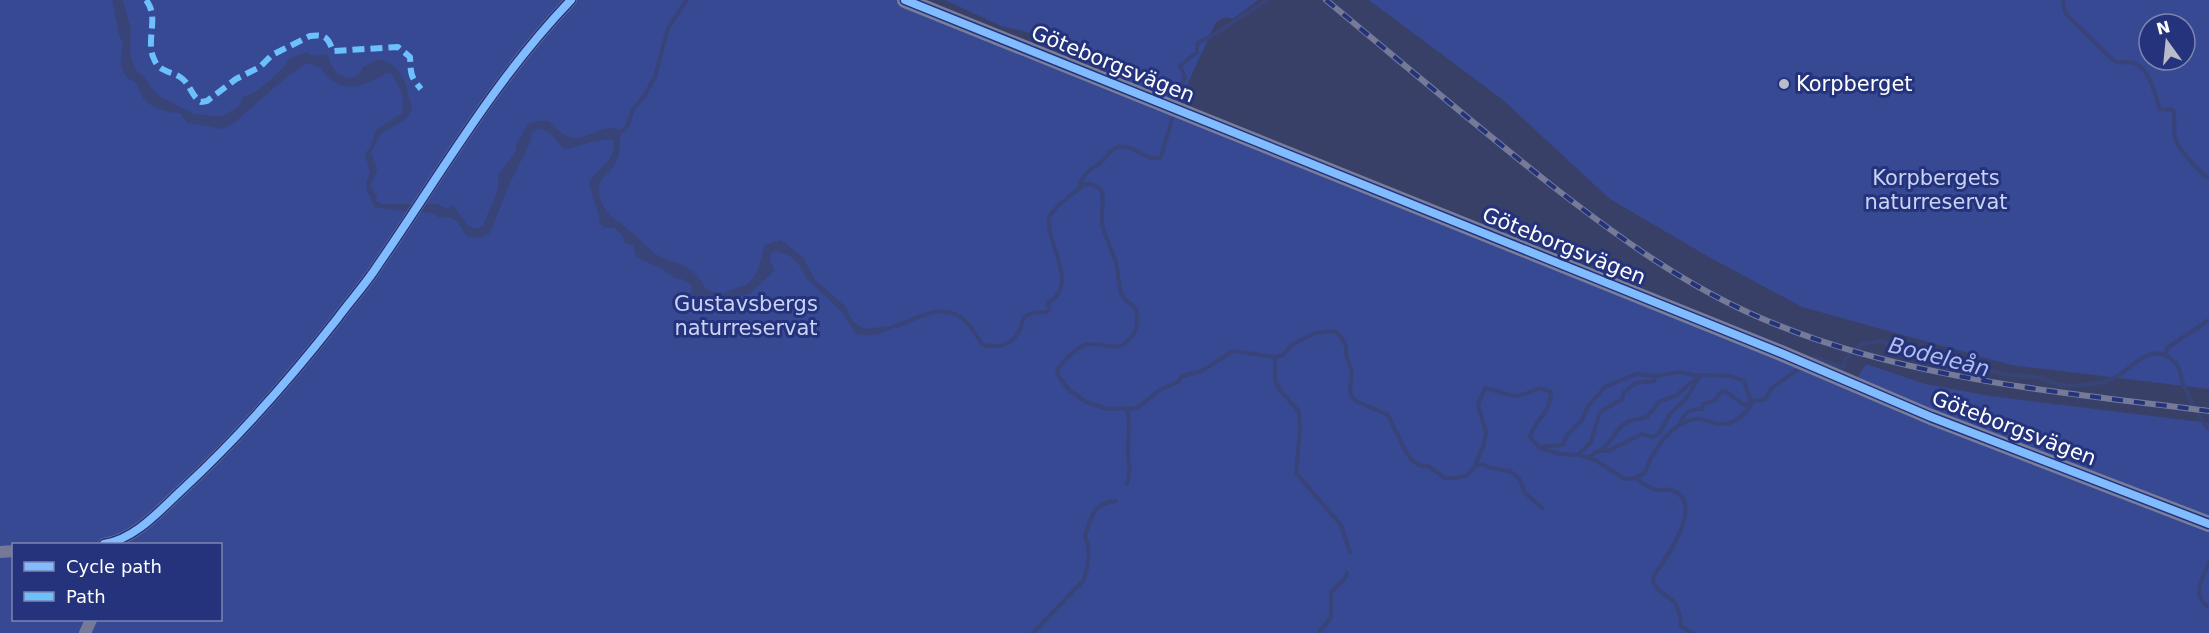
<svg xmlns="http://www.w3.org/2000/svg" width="2209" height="633" viewBox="0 0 2209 633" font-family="'DejaVu Sans',sans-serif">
<rect width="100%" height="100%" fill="#384068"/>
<path fill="#374993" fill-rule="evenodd" d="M0,0H903L1116,89L1126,74L1097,57L1040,35L1001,26L945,0H1258L1233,19L1226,17L1216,22L1186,87L1182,86L1179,115L1852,387L1866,364L1925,384L1990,396L2209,423V633H0ZM14,544H220V620H14Z
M1369,0H2209V389L2011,365L1802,307L1709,257L1610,199L1503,100ZM2149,24H2185V60H2149Z"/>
<path fill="#384378" d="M112,0H123L131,30L130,51L132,61L136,70L145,78L150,86L159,96L194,114L210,116H222L233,110L240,105L243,97L255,92L268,82L283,68L290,58L307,52L312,56L326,54L329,57C331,76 355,87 363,67L379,59C404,66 407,87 412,109L406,119L381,133L371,152L377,170L370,186L377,197L376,201L381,204H436L448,209L453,205L467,224L474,229L483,226C488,209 501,193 498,175L516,152V145L528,124L538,121H548C554,125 560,133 567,136C586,145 603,118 621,132C619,145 621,156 613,167C607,175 598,179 599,190C599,212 620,222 635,235C643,242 650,251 659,256C670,261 684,264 693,272C708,284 699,293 725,293C732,288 740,288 747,284C760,275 760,259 765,245L781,240L803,257L815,280L846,307L850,317L855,323L865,329L898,325C886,334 870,337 856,334L842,312L807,279L799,265L790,256L776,251L770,254L771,263L775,270L751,293L741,296C731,311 712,312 697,307L690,296L692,286L682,279L675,278L662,269L636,257L633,245L625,243L622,235L614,228H604L599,223V216L589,184C597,166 618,161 613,140C596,138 581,147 564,149L550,133L539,129L532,132L531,141L509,185L490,233L481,238L467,236C457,223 457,215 439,218L434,213L391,210L374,207C369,190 362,191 370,173L365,153L370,148L376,130L402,113C406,93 399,89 391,73C383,73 381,77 374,80C353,91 333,89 321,68L307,63L288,76L234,123L223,129L188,123L180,113C168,113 153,109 144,99C140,95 139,87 135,82C129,77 132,83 127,77C119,68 120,55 123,45L119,34Z"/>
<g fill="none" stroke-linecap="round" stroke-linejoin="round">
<path stroke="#384378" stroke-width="4" d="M2064,0L2063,4L2066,14L2114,61C2121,64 2127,61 2134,63C2150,68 2155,96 2160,109L2173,110C2176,119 2173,129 2175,138C2177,148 2200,173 2209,178
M1177,98L1185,77L1180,66L1197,52V44C1204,38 1211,37 1218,32C1234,21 1251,12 1267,0
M617,132H621L628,125L633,109L643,98L655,77L668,28L687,0
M1079,189C1081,176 1088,170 1099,164C1106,159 1109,150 1116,148C1133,141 1144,163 1161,157L1172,119
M896,326C918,318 946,300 966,322C973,328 977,338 983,345C1000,348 1014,345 1021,327C1022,324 1022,320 1024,318C1030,312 1039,312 1047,312L1050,309L1047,303C1083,286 1041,235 1050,216C1055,206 1076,191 1085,184C1112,184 1100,207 1102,223C1102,229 1107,238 1109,244C1111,250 1114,256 1116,262C1119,274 1117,286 1123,297C1126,302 1133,304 1136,310C1138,316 1138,328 1134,333C1120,356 1107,343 1089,344C1077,346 1064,361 1057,370L1059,377L1069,390L1086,402L1108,409L1137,408L1161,389L1178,382L1182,376L1202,371L1233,351L1275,357L1283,355L1293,344L1315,333L1335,331L1341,337L1346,346V355L1352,372L1350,387L1351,395L1356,401L1388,415L1406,452L1413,461L1421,466H1428L1445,478H1455L1467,475L1474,468L1484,444L1486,432L1478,405L1485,388L1514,396L1525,394L1539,388L1551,392C1549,417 1536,417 1530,437L1540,448L1560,454L1578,455L1595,460L1625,479L1636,478L1645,473C1652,451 1670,424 1694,419C1703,417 1712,424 1721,424C1736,425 1747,412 1753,401
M2166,356L2167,348L2209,320
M1275,357V381L1280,390L1299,412L1300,429L1296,473L1341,525L1350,552
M1809,361L1815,357L1841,367L1845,366L1844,360L1862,344L1880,341L1899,348L1977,365C1995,375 2014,375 2035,377C2044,378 2052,384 2061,385C2071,387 2097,384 2107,381C2128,376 2146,340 2171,359C2183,367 2180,382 2186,391C2190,399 2205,427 2209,430
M1127,409C1132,424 1127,438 1128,454C1129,465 1131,473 1127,484
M1680,425C1684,412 1689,409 1702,409L1703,404L1714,401L1722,391L1727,392L1744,405L1753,401L1765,399L1772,388L1801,367
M1543,447L1563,445L1567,435L1582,420L1588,406L1605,387L1631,376L1638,374L1656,376L1680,372L1693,375L1731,376L1744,381L1749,396L1753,401
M1600,451H1608L1642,434L1653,437L1659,434L1670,414L1685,400L1699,378
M1578,455L1591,442L1600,412L1622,399L1624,392L1636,383L1654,381L1656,376
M1589,457L1605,447L1621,426L1629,421L1647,417L1659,402L1677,395L1700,375
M1476,466L1483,464L1490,468L1510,471L1519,478L1525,493L1542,508
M1636,478C1642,483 1649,488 1657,490C1661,490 1666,489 1671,490C1707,501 1666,559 1654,575L1653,582C1667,605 1677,589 1681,626L1692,633
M2209,562C2203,580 2190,594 2209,608
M1033,633L1083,581C1089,566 1091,551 1085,536C1091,517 1094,502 1116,501
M1319,633L1331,617V592L1346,577L1347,573"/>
<path stroke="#737997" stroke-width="12" d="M104,544C136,539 161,509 184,488C240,436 290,379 337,319C350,301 366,284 378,265C440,175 495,79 571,0
M0,552L14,551
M85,633L91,620"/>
<path stroke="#797e9b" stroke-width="16" d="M905,0L1781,353L1931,417L2209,524"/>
<g stroke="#747a97" stroke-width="6">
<path id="rail" d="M1326,0C1401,62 1475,125 1551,185C1617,236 1685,286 1763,319C1903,379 2059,392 2209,411"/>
</g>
<use href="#rail" stroke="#24337c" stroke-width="4" stroke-dasharray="11" stroke-linecap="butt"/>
<path stroke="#6cc0fc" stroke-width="6" stroke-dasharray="12 6" stroke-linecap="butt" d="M146,0C160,17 145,40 154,59C159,72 170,71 180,77C190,83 191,96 201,102L207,101L236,79L260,67L272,55L310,36C326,34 328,38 333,51L398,47L410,57C411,75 410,76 421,89"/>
<g stroke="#24337c" stroke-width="11">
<path id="cycleway" d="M905,0L1781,353L1931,417L2209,524
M104,544C136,539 161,509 184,488C240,436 290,379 337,319C350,301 366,284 378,265C440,175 495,79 571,0"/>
</g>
<use href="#cycleway" stroke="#80bcff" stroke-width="8"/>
</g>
<circle fill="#b9bcca" stroke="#24337c" stroke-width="2" cx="1784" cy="84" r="6"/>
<g text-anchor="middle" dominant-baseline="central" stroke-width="6" stroke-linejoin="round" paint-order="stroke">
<g font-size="21" fill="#fff" stroke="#24337c">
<text transform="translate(1113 64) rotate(22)">Göteborgsvägen</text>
<text transform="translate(1564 246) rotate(22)">Göteborgsvägen</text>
<text transform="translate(2014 428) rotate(21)">Göteborgsvägen</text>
</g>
<g font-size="21" fill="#fff" stroke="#24337c" text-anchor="start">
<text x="1796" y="84">Korpberget</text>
</g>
<g font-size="21" fill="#cbd3f4" stroke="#24337c">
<text x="1936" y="178">Korpbergets<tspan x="1936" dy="24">naturreservat</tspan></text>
<text x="746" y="304">Gustavsbergs<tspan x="746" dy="24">naturreservat</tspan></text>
</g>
<g font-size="22" font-style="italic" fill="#b3beed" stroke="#24337c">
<text transform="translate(1939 357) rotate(14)">Bodeleån</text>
</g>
</g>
<rect x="12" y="543" width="210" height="78" fill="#24337c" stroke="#7c85b0" stroke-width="1.5"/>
<rect x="24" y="562" width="30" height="9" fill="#80bcff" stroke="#7c85b0" stroke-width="1.5"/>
<text x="66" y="573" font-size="18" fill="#ffffff">Cycle path</text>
<rect x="24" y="592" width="30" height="9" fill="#6cc0fc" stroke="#7c85b0" stroke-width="1.5"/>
<text x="66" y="603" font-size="18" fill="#ffffff">Path</text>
<g transform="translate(2167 42) rotate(345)"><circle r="28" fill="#24337c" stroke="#7c85b0" stroke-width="1.5"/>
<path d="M0-4.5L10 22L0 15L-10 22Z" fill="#b9bcca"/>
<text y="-9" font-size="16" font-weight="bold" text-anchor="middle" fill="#ffffff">N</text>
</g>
</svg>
